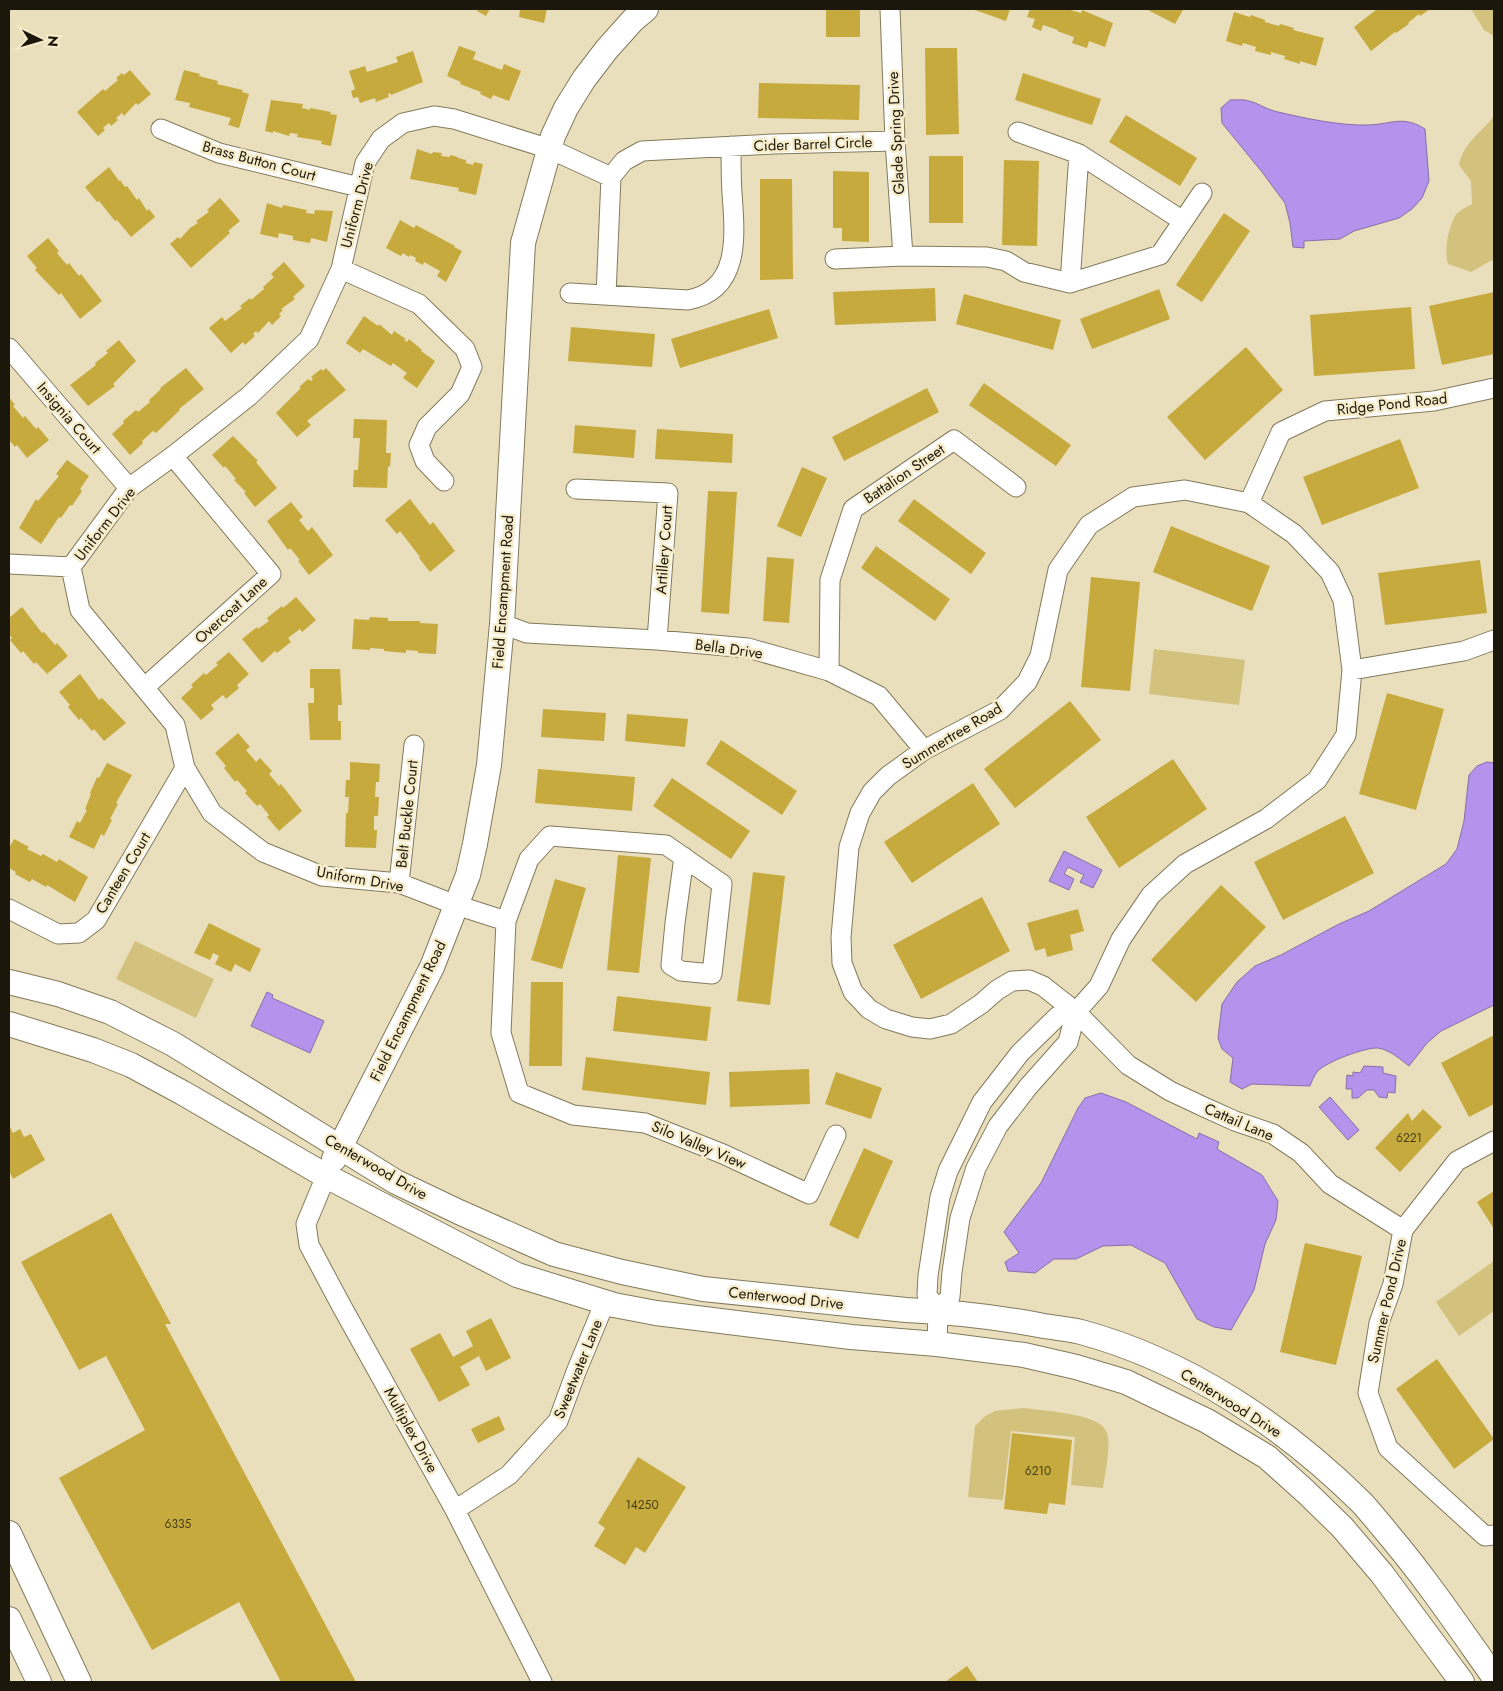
<svg xmlns="http://www.w3.org/2000/svg" width="1503" height="1691" viewBox="0 0 1503 1691" font-family="Jost,sans-serif">
<rect width="100%" height="100%" fill="#e9dfbd"/>
<path fill="#d3c17e" d="M1471,9H1494V36L1484,30Z
M1494,116V259L1471,272L1448,264C1444,249 1448,230 1455,216C1458,211 1467,207 1472,204L1471,181L1459,165C1463,143 1482,132 1494,116Z
M1154,649L1245,660L1239,705L1149,694Z
M135,941L214,979L196,1018L116,979Z
M1494,1261V1311L1459,1336L1436,1302Z
M1024,1408C1042,1411 1102,1413 1107,1433C1111,1447 1105,1473 1103,1488L1071,1485L1075,1437L1011,1431L1003,1500L968,1497L975,1426L984,1417L995,1411Z"/>
<path fill="#b593ec" stroke="#876ea8" d="M1230,100C1236,100 1243,99 1249,101C1258,103 1266,109 1274,111C1303,118 1340,126 1369,125C1392,124 1403,115 1425,129L1429,181L1422,198L1412,209L1399,218L1354,231L1340,239L1304,241V248L1293,247L1290,223L1285,203L1262,172L1222,123L1221,108Z
M1487,762L1494,763V1005L1441,1031L1427,1043L1409,1066C1400,1059 1390,1050 1378,1048C1366,1047 1325,1062 1317,1072C1314,1076 1312,1081 1310,1086L1252,1084L1242,1089L1230,1082L1233,1058L1222,1049L1218,1038L1222,1004L1237,982L1255,966L1281,955L1339,924L1369,911L1446,864L1457,849L1464,821L1469,775L1477,766Z
M1064,851L1102,870L1093,888L1080,882L1084,875L1068,867L1064,874L1074,879L1069,890L1049,881Z
M267,992L273,995L272,998L324,1021L310,1053L251,1026Z
M1364,1066L1383,1067V1073L1396,1076L1395,1093L1388,1092L1387,1098L1379,1097L1374,1090H1367L1358,1098H1352V1089H1346L1347,1075L1353,1076V1072L1360,1073Z
M1101,1093L1126,1102L1197,1139L1199,1133L1219,1142L1217,1149L1262,1175L1278,1201L1276,1220L1265,1244L1254,1290L1231,1330L1214,1327L1197,1319L1165,1263L1131,1245L1103,1246L1076,1259H1054L1035,1273L1008,1271L1005,1262L1019,1253L1004,1232L1041,1183L1078,1108L1085,1098Z
M1330,1097L1359,1130L1348,1140L1319,1107Z"/>
<path fill="#c6aa3d" d="M479,9H490L486,16L477,11Z
M520,9H547L544,23L519,17Z
M826,9H860V37H826Z
M972,9H1010L1006,21Z
M1030,9H1067L1081,13L1082,10L1113,23L1105,47L1089,41L1087,48L1072,43L1074,37L1057,31L1058,30L1043,25L1041,31L1032,27L1035,19L1027,17Z
M1146,9H1181L1183,10L1175,24Z
M1377,9H1430L1420,16L1419,14L1408,23L1409,24L1396,33L1395,32L1371,51L1354,27Z
M1234,12L1250,17L1251,15L1265,20V22L1279,26L1280,24L1294,28L1293,30L1324,38L1316,66L1300,61V64L1284,59L1285,56L1271,52V55L1255,51L1256,47L1243,43L1242,46L1226,41Z
M459,46L476,52L473,59L502,70L504,64L521,71L509,101L493,95L491,99L480,94L481,92L460,84L461,82L447,76Z
M925,48H957L959,134L926,135Z
M413,51L423,82L391,95L390,93L388,94L389,97L376,102L375,98L360,103L358,97L353,98L351,91L355,89L349,71L365,66L367,72L398,62L396,57Z
M130,70L151,94L138,105L136,103L124,116L122,113L116,118L118,120L111,126L109,123L103,128L105,130L98,136L77,112L103,89L105,91L118,80L116,78L122,73L124,75Z
M184,70L200,74L199,76L218,81L217,84L243,90L242,92L249,94L239,128L228,125L231,118L189,107L190,103L175,100Z
M1023,73L1101,99L1092,125L1015,100Z
M759,83L860,85L859,120L758,118Z
M271,100L303,104L302,108L310,110V108L331,112L330,114L337,115L331,146L321,144L322,141L297,137L298,134L290,133L289,136L273,131V133L265,131Z
M1126,115L1197,158L1180,186L1109,142Z
M417,149L432,154L433,152L442,153L441,156L450,157V155L458,157V158L466,160V163L473,165L474,162L483,164L476,195L458,191L459,188L410,179Z
M929,156H963V223H929Z
M1004,160L1039,161L1037,246L1002,245Z
M109,167L119,181L120,180L125,187L127,186L137,200L139,198L147,211L149,209L155,217L131,237L117,220L115,221L99,201L97,202L85,187Z
M833,171L869,172V242L842,241V228H833Z
M760,179H792L793,279L760,280Z
M220,198L240,221L228,231L230,233L191,268L170,244L178,237L180,239L190,228L198,223L196,221L209,212L207,210Z
M267,203L282,208L283,205L307,210L306,213L314,214L315,210L333,211L327,242L311,238L310,243L293,240V236L279,233L278,238L260,234Z
M1224,213L1250,231L1202,302L1176,285Z
M400,220L414,228L416,225L455,246L454,247L462,251L446,282L437,276L440,271L424,262L423,265L415,261L416,258L410,255L409,257L403,253L401,256L386,248Z
M48,238L59,251L57,253L67,265L69,263L79,276L81,274L102,301L80,319L61,293L59,295L35,270L37,268L27,256Z
M284,262L305,286L293,297L295,299L281,309L283,310L279,314L281,316L272,325L269,321L258,333L256,331L253,334L255,336L245,345L243,342L231,353L209,328L222,317L225,321L242,308L240,306L250,298L251,300L264,289L263,287L274,277L271,274Z
M935,288L936,321L835,325L833,292Z
M1159,289L1170,319L1092,349L1080,319Z
M1494,292V354L1442,365L1429,306Z
M964,294L1061,320L1053,350L956,324Z
M1411,307L1415,369L1314,376L1310,315Z
M769,309L778,338L680,368L671,339Z
M364,316L378,326L379,324L392,335L394,331L406,339L404,340L407,342L409,339L422,350L421,351L435,361L417,388L403,378L407,373L393,363L391,366L363,349L360,353L346,343Z
M571,327L655,334L652,367L568,361Z
M119,340L136,361L113,384L115,386L88,406L70,385L96,365L95,363L108,353L106,351Z
M1246,347L1283,390L1205,460L1167,417Z
M186,368L204,389L179,409L180,410L156,433L153,431L142,441L143,443L130,455L112,434L124,423L123,421L136,410L138,412L150,402L149,400L161,389L160,388Z
M326,368L346,390L307,421L311,425L297,437L276,413L301,388L299,387L308,379L311,381L313,379L311,377L321,369L323,371Z
M984,383L1071,445L1056,466L969,405Z
M927,388L939,412L844,461L832,437Z
M9,397L15,405L13,406L23,418L25,416L36,429L38,427L49,440L27,458L17,445L15,447L9,440Z
M354,419L387,420L386,453H391L390,467L388,466L387,488L353,487L354,470H358L360,438H353Z
M575,425L636,430L634,458L573,453Z
M657,429L733,434L732,463L655,459Z
M233,436L258,461L256,462L277,488L255,507L244,493L246,492L234,480L236,479L225,466L224,468L212,455Z
M1400,439L1419,488L1322,525L1303,477Z
M67,460L89,476L80,489L82,491L72,506L70,505L61,518L59,517L41,544L19,528L36,499L38,501L59,476L56,474Z
M802,467L827,478L801,537L777,526Z
M708,491L737,492L729,614L701,612Z
M410,499L430,525L433,522L455,551L430,572L419,558L420,557L400,531L397,534L385,520Z
M914,499L986,553L971,574L898,521Z
M291,502L303,517L299,520L308,531L312,527L333,555L309,575L298,561L300,560L290,548L288,550L267,521Z
M1171,526L1270,566L1252,611L1153,572Z
M876,546L950,599L935,621L861,568Z
M767,557L794,559L789,623L763,621Z
M1480,560L1487,613L1385,625L1378,573Z
M1091,577L1140,582L1130,691L1081,687Z
M296,597L316,620L302,632L300,629L288,638L291,642L277,653L275,651L262,663L242,639L257,627L258,629L269,621L267,618L282,606L283,608Z
M22,607L42,633L44,632L55,645L57,643L68,656L47,674L36,662L34,664L23,651L21,653L10,640L12,638L9,634V618Z
M370,617L388,618V621H420V623L438,624L436,654L418,653V651L406,650V653L384,651V649L370,648V650L352,649L354,619L369,620Z
M229,652L249,674L237,685L239,688L226,699L223,695L211,705L214,709L201,720L181,698L193,687L191,685L204,673L206,675L218,665L216,663Z
M310,669H340L342,705H338V721H341V740H310L308,703H314V688H310Z
M80,674L99,700L102,698L126,723L104,741L94,729L92,731L81,718L79,720L68,707L70,705L59,692Z
M1387,693L1444,709L1416,810L1359,794Z
M1070,701L1101,740L1015,808L984,769Z
M543,709L606,713L604,741L541,737Z
M627,714L688,719L685,747L625,741Z
M238,733L250,747L246,750L256,762L260,758L272,771L269,774L279,786L281,784L302,811L279,831L267,817L269,815L260,804L257,806L245,793L247,791L237,780L235,782L224,768L226,766L215,753Z
M721,740L797,791L782,815L706,764Z
M1173,759L1207,809L1119,868L1086,817Z
M350,762L380,764L379,782H376L375,797H379L378,816H374V830H377L376,848L345,847L346,813H348L349,797H345L346,780H350Z
M107,763L132,775L116,803L118,804L110,819L112,820L104,836L101,834L94,849L69,837L77,821L80,823L87,810L85,809L91,794L90,793L97,777L99,778Z
M538,769L635,777L632,811L535,803Z
M672,778L750,831L731,859L653,806Z
M973,783L1000,824L912,883L884,842Z
M1345,816L1374,873L1283,920L1254,862Z
M14,839L29,847L27,849L41,856L43,854L57,862L59,859L88,877L75,902L47,885L46,887L32,879L30,882L15,874L16,872L9,868V848Z
M618,855L651,858L639,973L607,970Z
M753,872L785,876L770,1005L737,1001Z
M555,879L586,888L562,969L531,960Z
M1221,885L1266,927L1196,1002L1151,960Z
M982,897L1010,951L921,999L893,945Z
M1078,909L1084,931L1070,935L1073,950L1047,957L1045,948L1035,951L1027,923Z
M209,923L261,949L250,972L235,964L231,972L215,964L219,956L213,953L210,960L194,953Z
M531,982H563L562,1066H529Z
M617,996L711,1007L707,1041L613,1031Z
M1494,1035V1104L1469,1117L1441,1063Z
M586,1057L710,1072L706,1105L582,1090Z
M809,1069L810,1104L730,1107L729,1072Z
M836,1072L882,1088L871,1119L825,1104Z
M1423,1109L1442,1127L1400,1172L1375,1148L1408,1113L1412,1121Z
M9,1125L13,1133L20,1129L24,1137L31,1134L45,1160L13,1179L9,1171Z
M864,1148L893,1161L858,1239L829,1225Z
M1494,1191V1229L1477,1202Z
M111,1213L171,1324H165L356,1682H281L239,1602L152,1650L59,1478L145,1430L106,1356L79,1370L21,1262Z
M1305,1243L1362,1256L1336,1365L1280,1352Z
M491,1318L511,1358L486,1371L479,1356L460,1367L470,1385L439,1402L410,1349L440,1333L453,1357L473,1346L466,1331Z
M1437,1359L1494,1439L1454,1469L1396,1389Z
M499,1416L505,1430L478,1443L471,1429Z
M1012,1433L1072,1440L1065,1505L1049,1503L1047,1514L1004,1509Z
M638,1457L686,1487L645,1553L636,1547L625,1565L594,1546L605,1528L598,1523Z
M967,1666L978,1682H945Z"/>
<g fill="none" stroke-linecap="round" stroke-linejoin="round">
<g stroke="#837a5b" stroke-width="21">
<path id="minor" d="M890,9L895,141L903,256
M161,129L219,153L359,187
M1018,132L1079,154L1183,221
M835,259L903,256L987,257L1006,261L1024,272L1070,283L1160,255L1202,193
M341,269L419,304L465,349L472,367L460,394L427,427L419,445L425,461L444,481
M1070,283L1079,154
M570,293L688,300C741,290 735,235 732,193C731,177 731,162 731,146
M606,295L611,177L624,161L642,151L774,144L895,141
M9,348L129,488
M576,489L668,493L657,640
M1249,503L1281,432L1325,411L1434,401L1494,388
M9,564L71,567
M502,624L527,633L657,640L748,648L829,671L879,696L924,750
M1352,670L1464,651L1494,640
M829,671L830,580L853,509L954,440L1016,487
M145,687L271,574L173,456
M684,857L675,923L671,965L681,971L712,974L722,884L666,845L550,836L529,859L506,921L501,1033L519,1093L573,1115L645,1123L723,1154L809,1194L836,1135
M399,883L414,745
M9,909L58,934L79,933L96,920L185,768
M506,921L456,905L399,883L322,876L263,852L212,813L185,768L175,725L80,610L71,567L129,488L173,456L249,396L309,339L341,269L365,163L381,139L403,123L434,116L454,119L550,149L611,177
M1494,1141L1457,1161L1403,1230L1393,1284L1379,1323L1368,1393L1388,1448L1485,1536L1494,1535
M326,1176L306,1224L309,1245L341,1305L455,1510L542,1682
M938,1311L950,1297L952,1272L960,1218L976,1168L998,1126L1028,1087L1068,1042L1076,1012L1099,986L1121,939L1151,895L1185,864L1266,819L1317,780L1346,735L1352,670L1343,600L1330,572L1294,534L1249,503L1185,490L1133,497L1089,525L1058,570L1040,656L1027,682L1000,710L924,750L888,776L872,792L860,813L849,847L841,937L842,963L853,992L869,1009L886,1019L912,1027L930,1029L951,1024L981,1004L997,990L1012,981L1029,980L1043,986L1076,1012L1128,1065L1170,1091L1204,1107L1235,1121L1273,1134L1301,1153L1330,1184L1403,1230
M937,1344L938,1311L927,1295L928,1276L940,1197L948,1171L982,1102L1020,1053L1058,1016L1076,1012
M455,1510L509,1475L558,1421L576,1372L605,1302"/>
</g>
<g stroke="#837a5b" stroke-width="26">
<path id="tertiary" d="M9,982L58,994L110,1012L173,1044L396,1182L459,1212L554,1254L622,1272L703,1289L906,1310C952,1312 998,1317 1044,1326C1056,1328 1069,1329 1081,1332C1188,1361 1284,1426 1362,1503C1371,1513 1380,1524 1389,1535C1427,1580 1460,1629 1494,1677
M9,1024L93,1050L131,1065L183,1093L326,1176L517,1275L614,1305L656,1313L851,1337L937,1344L1024,1355L1076,1367L1126,1382L1207,1421L1267,1457L1306,1492L1342,1527L1382,1574L1462,1682
M334,1159L432,967L468,875L475,844L489,765L502,624L523,243L553,136L566,108L584,79L607,49L633,20L646,9
M9,1533L79,1682
M9,1619L39,1682"/>
</g>
<use href="#minor" stroke="#fff" stroke-width="19"/>
<use href="#tertiary" stroke="#fff" stroke-width="24"/>
</g>
<g text-anchor="middle" dominant-baseline="central" stroke-width="5" stroke-linejoin="round" paint-order="stroke">
<g font-size="12" fill="#463c18">
<text x="1409" y="1138">6221</text>
<text x="1038" y="1471">6210</text>
<text x="642" y="1505">14250</text>
<text x="178" y="1524">6335</text>
</g>
<g font-size="15" fill="#1b180b" stroke="#f6ecca">
<text transform="translate(896 133) rotate(-93)">Glade Spring Drive</text>
<text transform="translate(813 144) rotate(-2)">Cider Barrel Circle</text>
<text transform="translate(259 161) rotate(15)">Brass Button Court</text>
<text transform="translate(357 205) rotate(-75)">Uniform Drive</text>
<text transform="translate(1392 404) rotate(-6)">Ridge Pond Road</text>
<text transform="translate(69 418) rotate(49)">Insignia Court</text>
<text transform="translate(904 474) rotate(-34)">Battalion Street</text>
<text transform="translate(105 524) rotate(-52)">Uniform Drive</text>
<text transform="translate(664 550) rotate(-86)">Artillery Court</text>
<text transform="translate(503 592) rotate(-86)">Field Encampment Road</text>
<text transform="translate(231 610) rotate(-42)">Overcoat Lane</text>
<text transform="translate(729 649) rotate(8)">Bella Drive</text>
<text transform="translate(952 736) rotate(-31)">Summertree Road</text>
<text transform="translate(407 814) rotate(-84)">Belt Buckle Court</text>
<text transform="translate(123 873) rotate(-59)">Canteen Court</text>
<text transform="translate(360 879) rotate(10)">Uniform Drive</text>
<text transform="translate(408 1011) rotate(-64)">Field Encampment Road</text>
<text transform="translate(1239 1122) rotate(23)">Cattail Lane</text>
<text transform="translate(699 1145) rotate(23)">Silo Valley View</text>
<text transform="translate(376 1167) rotate(30)">Centerwood Drive</text>
<text transform="translate(786 1298) rotate(6)">Centerwood Drive</text>
<text transform="translate(1387 1301) rotate(-77)">Summer Pond Drive</text>
<text transform="translate(578 1369) rotate(-68)">Sweetwater Lane</text>
<text transform="translate(1231 1403) rotate(32)">Centerwood Drive</text>
<text transform="translate(411 1430) rotate(61)">Multiplex Drive</text>
</g>
</g>
<rect width="1503" height="1691" fill="none" stroke="#1b180b" stroke-width="20"/>
<g transform="translate(40 40) rotate(95)" stroke="#f6ecca" stroke-width="4" paint-order="stroke">
<path d="M0-4L9 19L0 12L-9 19Z" fill="#1b180b"/>
<text y="-8" font-size="14" font-weight="bold" text-anchor="middle" fill="#1b180b">N</text>
</g>
</svg>
